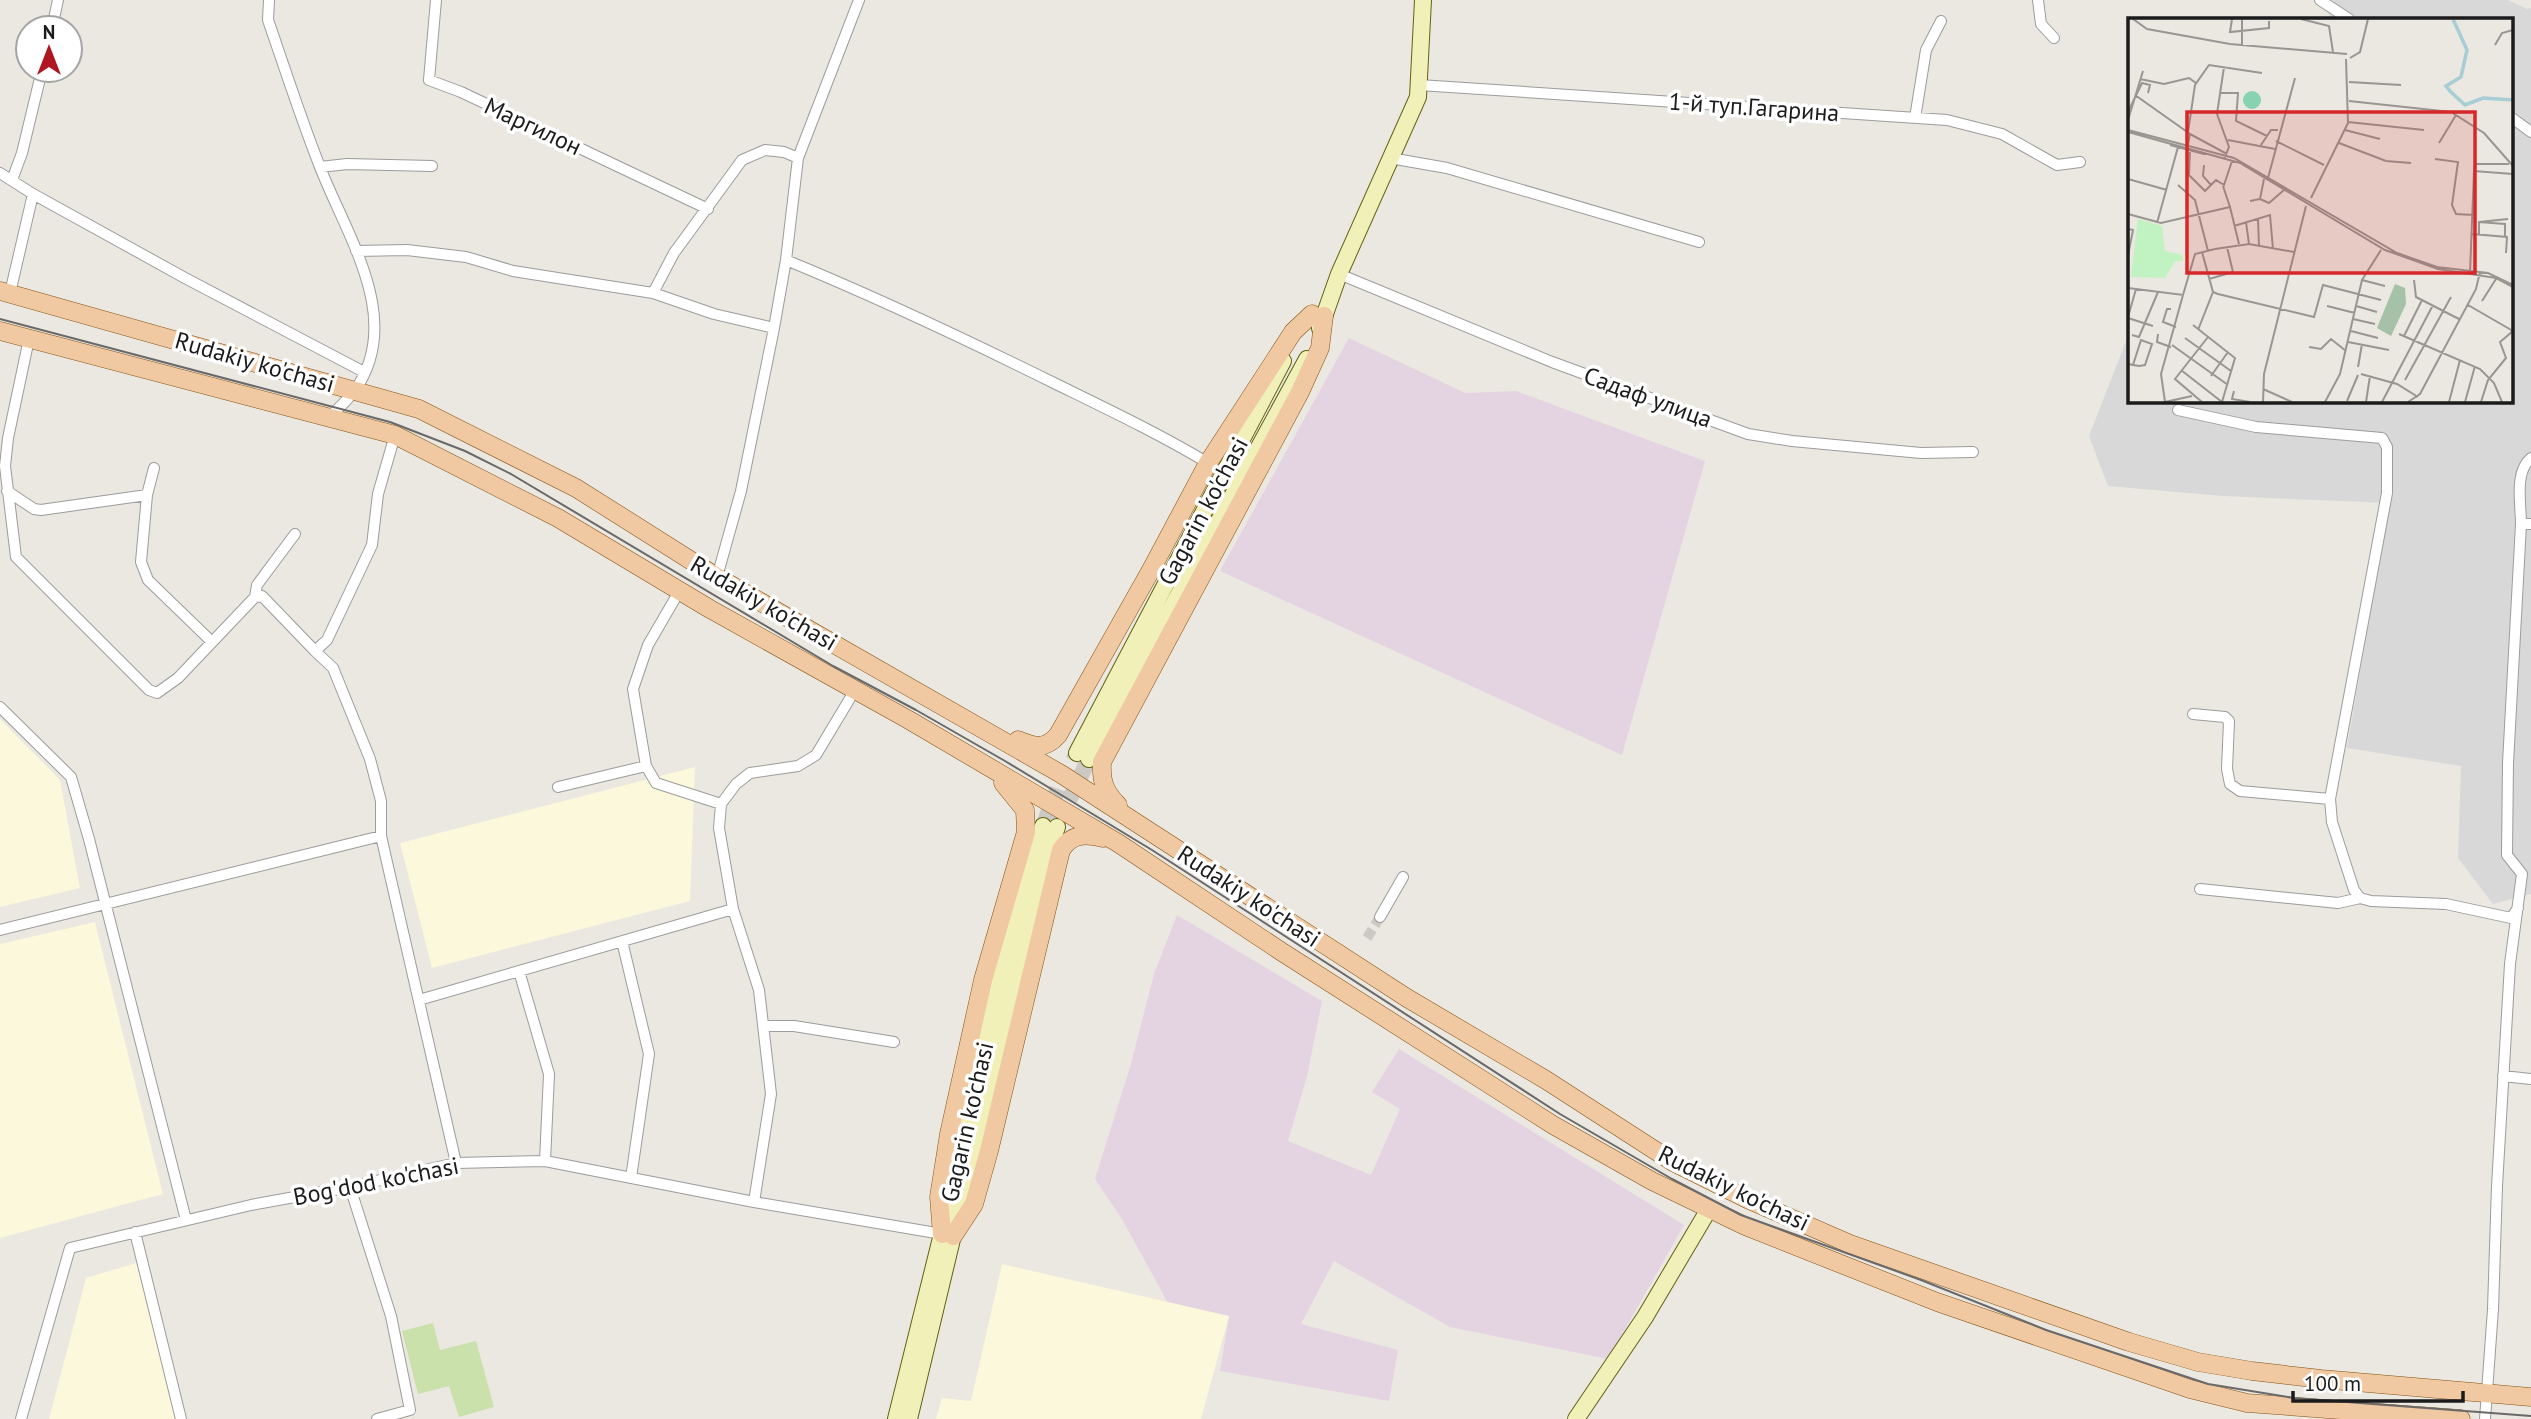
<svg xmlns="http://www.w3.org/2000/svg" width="2531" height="1419" viewBox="0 0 2531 1419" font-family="'PT Sans',sans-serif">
<rect width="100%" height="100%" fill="#ebe7e1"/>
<path fill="#d9d8d8" d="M2334,0H2508L2527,9L2531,8V894L2493,904L2458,858L2461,766L2347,748L2389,503L2223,496L2108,486L2089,436L2130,331V401H2512V19H2328Z"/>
<path fill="#e4d4e2" d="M1349,338L1465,393L1516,391L1705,461L1622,755L1220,571Z
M1177,915L1322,1001L1307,1076L1288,1141L1371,1175L1400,1109L1372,1092L1399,1049L1684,1225L1608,1359L1450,1327L1334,1261L1301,1324L1398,1350L1389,1401L1220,1371L1229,1317L1168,1303L1122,1219L1095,1179L1131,1064L1154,974Z"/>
<path fill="#fbf8db" d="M0,719L60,780L80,888L0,907Z
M695,767L690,901L432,968L400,843Z
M95,922L163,1194L0,1238V944Z
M136,1263L180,1419H49L86,1278Z
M1002,1264L1229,1316L1201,1419H936L942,1398L971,1401Z"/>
<path fill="#cae1ac" d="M433,1323L440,1350L476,1341L494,1407L459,1417L449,1386L418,1394L402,1331Z"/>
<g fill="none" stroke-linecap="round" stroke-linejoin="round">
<path stroke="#ccc8c3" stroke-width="10" stroke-dasharray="10 5" stroke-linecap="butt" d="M1367,938L1380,917"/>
<path stroke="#ccc8c3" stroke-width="16" stroke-dasharray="16 8" stroke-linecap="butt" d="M1059,821L1089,759
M1043,826L1059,786L1077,753"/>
<g stroke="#9c9c9c" stroke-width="12">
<path id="street" d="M269,0L268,20C285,69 301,119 320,167C346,235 405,319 355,390C348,400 338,409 329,417
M436,0L429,80L461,92L708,209
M2038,0L2041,24L2054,38
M2320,0L2349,19
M52,28L58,0
M1419,85L1947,120L2002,134L2057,165L2080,162
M1915,118L1926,50L1941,21
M2512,118L2531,132
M1390,158L1447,168L1699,242
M320,167L347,164L432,166
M0,173L33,194L10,293
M12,180L22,153L42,70
M33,194L185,278L364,372
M356,251L407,250L466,257L513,271L653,293L714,314L774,328
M786,260C876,297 965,339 1052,382C1105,408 1158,433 1208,463
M1339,274L1552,362L1748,434L1792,441L1921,453L1973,452
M653,293L674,253L742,160L765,150L784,152L798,158
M29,339L8,438L5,466L16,557L149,690L157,693L178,678L255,597L262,596L315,651L327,640L372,545L378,494L395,435
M2178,410L2256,427L2382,438L2387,447V493L2330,799L2332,822L2354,890L2360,898L2371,901L2446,904L2511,918L2518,908
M154,468L147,495L141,562L148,580L212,642
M7,491L34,509L41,510L147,495
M2521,524C2521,504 2514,472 2531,458
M717,577L741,491L774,328L786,260L798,158L859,0
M255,597L257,585L295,534
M315,651L333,668L370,759L381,801V836
M0,707L71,777L89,839L186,1220
M2193,714L2225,717L2229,721L2227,769L2230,784L2240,791L2330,799
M646,766L656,783L721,804L736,784L750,773L798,766L816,755L855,690
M558,787L646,766L633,689L648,645L680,590
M721,804L719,828L733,909
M2200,889L2338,903L2360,898
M1380,917L1403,877
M0,930L381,836L456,1163
M622,941L649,1054L631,1178
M519,971L549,1074L545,1161
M419,1000L733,909L759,990L771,1094L754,1202
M763,1026H794L894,1042
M2503,1076L2531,1079
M350,1187L391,1316L410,1410L377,1419
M135,1232L181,1419
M21,1419L70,1248L251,1205L350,1187L456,1163L545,1161L754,1202L942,1234
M2485,1419L2493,1309L2497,1186L2510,964L2522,874L2507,855L2508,763L2521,524H2531"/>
</g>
<g stroke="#616310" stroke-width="18">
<path id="secondary" d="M1320,328L1339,274L1418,97L1423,0
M1077,753L1283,361
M1089,759L1307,359
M896,1419L942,1234L1017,905L1028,865L1043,826
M909,1419L1037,884L1057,827
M1576,1419L1645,1317L1709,1209"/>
</g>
<g stroke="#825310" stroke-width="19">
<path id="primary" d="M0,291L419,409L576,488L717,577L1061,774L1407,998L1546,1080L1673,1162L1747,1199L1850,1244L2129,1342L2198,1362L2252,1371L2321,1379L2531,1397
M0,331L395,435L558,518L710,609L909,720L1118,843L1282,952L1553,1125L1652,1181L1745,1226L1937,1302L2190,1389L2247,1403L2461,1419
M1018,740C1035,747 1045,750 1058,735L1151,570L1208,463L1293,332L1312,314
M1118,805C1104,791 1101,781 1102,762L1300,392L1320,348L1324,316
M942,1234L939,1197L949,1134L983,980L1026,832L1025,810L1003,783
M953,1236L974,1204L989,1151L1061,850C1072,833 1085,834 1103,838"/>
</g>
<use href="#street" stroke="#fff" stroke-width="10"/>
<use href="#secondary" stroke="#f1f0b9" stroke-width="16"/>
<use href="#primary" stroke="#f0c8a1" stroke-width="18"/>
<path stroke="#696969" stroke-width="2" d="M0,319L390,422L465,451L511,474L833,666L916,710L1005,761L1152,850L1560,1114L1672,1179L1741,1215L1921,1280L2046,1330L2208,1384L2294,1398L2531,1416"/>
</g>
<g text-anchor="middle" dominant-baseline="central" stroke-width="7" stroke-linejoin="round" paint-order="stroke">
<g font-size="24" fill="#1b1b1b" stroke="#fff">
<text transform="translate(1754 107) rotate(4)">1-й туп.Гагарина</text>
<text transform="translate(533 126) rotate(25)">Маргилон</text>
<text transform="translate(255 362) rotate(16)">Rudakiy ko'chasi</text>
<text transform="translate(1648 397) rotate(20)">Садаф улица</text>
<text transform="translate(1203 511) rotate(-62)">Gagarin ko'chasi</text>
<text transform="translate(764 603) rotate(30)">Rudakiy ko'chasi</text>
<text transform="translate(1249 896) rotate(33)">Rudakiy ko'chasi</text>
<text transform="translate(967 1122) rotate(-77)">Gagarin ko'chasi</text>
<text transform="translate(376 1181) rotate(-11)">Bog'dod ko'chasi</text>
<text transform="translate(1734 1188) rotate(26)">Rudakiy ko'chasi</text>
</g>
</g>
<g transform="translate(2128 18)">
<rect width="385" height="385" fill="#ebe7e1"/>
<path d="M267,266L277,270L278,286L263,318L249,310Z" fill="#a5c1a7"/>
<path d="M10,201L34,208L37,233L55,237V243H47L37,260L3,259Z" fill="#c1f2c1"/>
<path d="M115 82a9 9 0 1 1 18 0a9 9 0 1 1-18 0Z" fill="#87d2af"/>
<path fill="none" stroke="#a6ced4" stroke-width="3.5" d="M325,1L339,32L333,59L318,68L322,73L337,87L355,80L385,82"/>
<path fill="none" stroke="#989592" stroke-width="2" d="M5,1L19,11L102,26L219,36M104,1L102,14L141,10V3M114,1V27M173,1L201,8L205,34M367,27L374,15L385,12M222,40L232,34L240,1M96,49L89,96L101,129L96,141M12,61L36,66L61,60L68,65M221,64L273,67M92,75H110L108,103L139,118M7,77L62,116L60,127M221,83L323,94L356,115L385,148M0,94L14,65L22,67L20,75M0,102L15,53M220,104L296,112M0,112L106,140L269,235L309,249L360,255L385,267M217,112L252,121M0,114L112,145L257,232L310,251L368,260L385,269M60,114L67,67L81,47L134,55M62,116L99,136M100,122L147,131M148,123L196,147M211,125L258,143L283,145M311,125L328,97M42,127L76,136M133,127L143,112H150M62,132L61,157L77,173L88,162L96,167L104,143M307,141L330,144L324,187L328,196L346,197M76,147L75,158L83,167M346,153L347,146H381M140,160L167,60M0,161L39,172M50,167L67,182L80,233M95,168L102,189M183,180L220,105L218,41M132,181L141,185L156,172M122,183L132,181L136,161M0,196L33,205L102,189L111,226M130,201L131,228M118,204L121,226M351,204L380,201M29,205L50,129M106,208L142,197L145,231M0,211L5,212L0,237M344,216L379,219L378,235M351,217V204L377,206V218M74,234L85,274L90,276L186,299L195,267L253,282M342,255L346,153L385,156M81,261L105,254L99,229M234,262L257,268M286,262L288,279L331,301M0,270L55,277L67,236L87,231L121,226L166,234M354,283L368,261M340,287L385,313M199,288L227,295M228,288L249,294M43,291H39L35,304L48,309M0,299L8,271M0,300L25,308M225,301L247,306M65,307L107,340L94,384M70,312L85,274M223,313L250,320M30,316L29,324L43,329M271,316L352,351L366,365L374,384M4,317L11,319L30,274M276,318L294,282M57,320L103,353M220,324L261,332M44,327L100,367M181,329L193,331L203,321L218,333M0,346L5,347L11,348L17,347L24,326L13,322L5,347M230,349L234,326M53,352L94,384M233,356L269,366L290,379M83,358L100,334M277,362L323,279M135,371L164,384M106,373L104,381L122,384M219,383L230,357M37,384L33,356L55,277M37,384L64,378M74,384L47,361L80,319M135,384L136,356L178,188M197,384L212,356L234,262L253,232M238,384L242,358M254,384L305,287M280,384L292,376L348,271L352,254M321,384L332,342M337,384L347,348M353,384L360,362L378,340L372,324L385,313"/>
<path fill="#d62828" fill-opacity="0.15" stroke="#d62828" stroke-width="3.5" d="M59,94H347V255H59Z"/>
<rect width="385" height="385" fill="none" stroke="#1b1b1b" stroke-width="3.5"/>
</g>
<g transform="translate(49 49)"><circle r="33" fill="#ffffff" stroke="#a4a4a4" stroke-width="2"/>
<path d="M0-5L12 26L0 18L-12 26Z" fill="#b01522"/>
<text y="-10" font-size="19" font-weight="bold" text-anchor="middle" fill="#1b1b1b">N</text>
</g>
<path d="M2293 1391v10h170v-10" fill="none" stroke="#1b1b1b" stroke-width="3.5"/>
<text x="2304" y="1391" font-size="21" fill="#1b1b1b" stroke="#ffffff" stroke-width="5" paint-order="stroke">100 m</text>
</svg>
